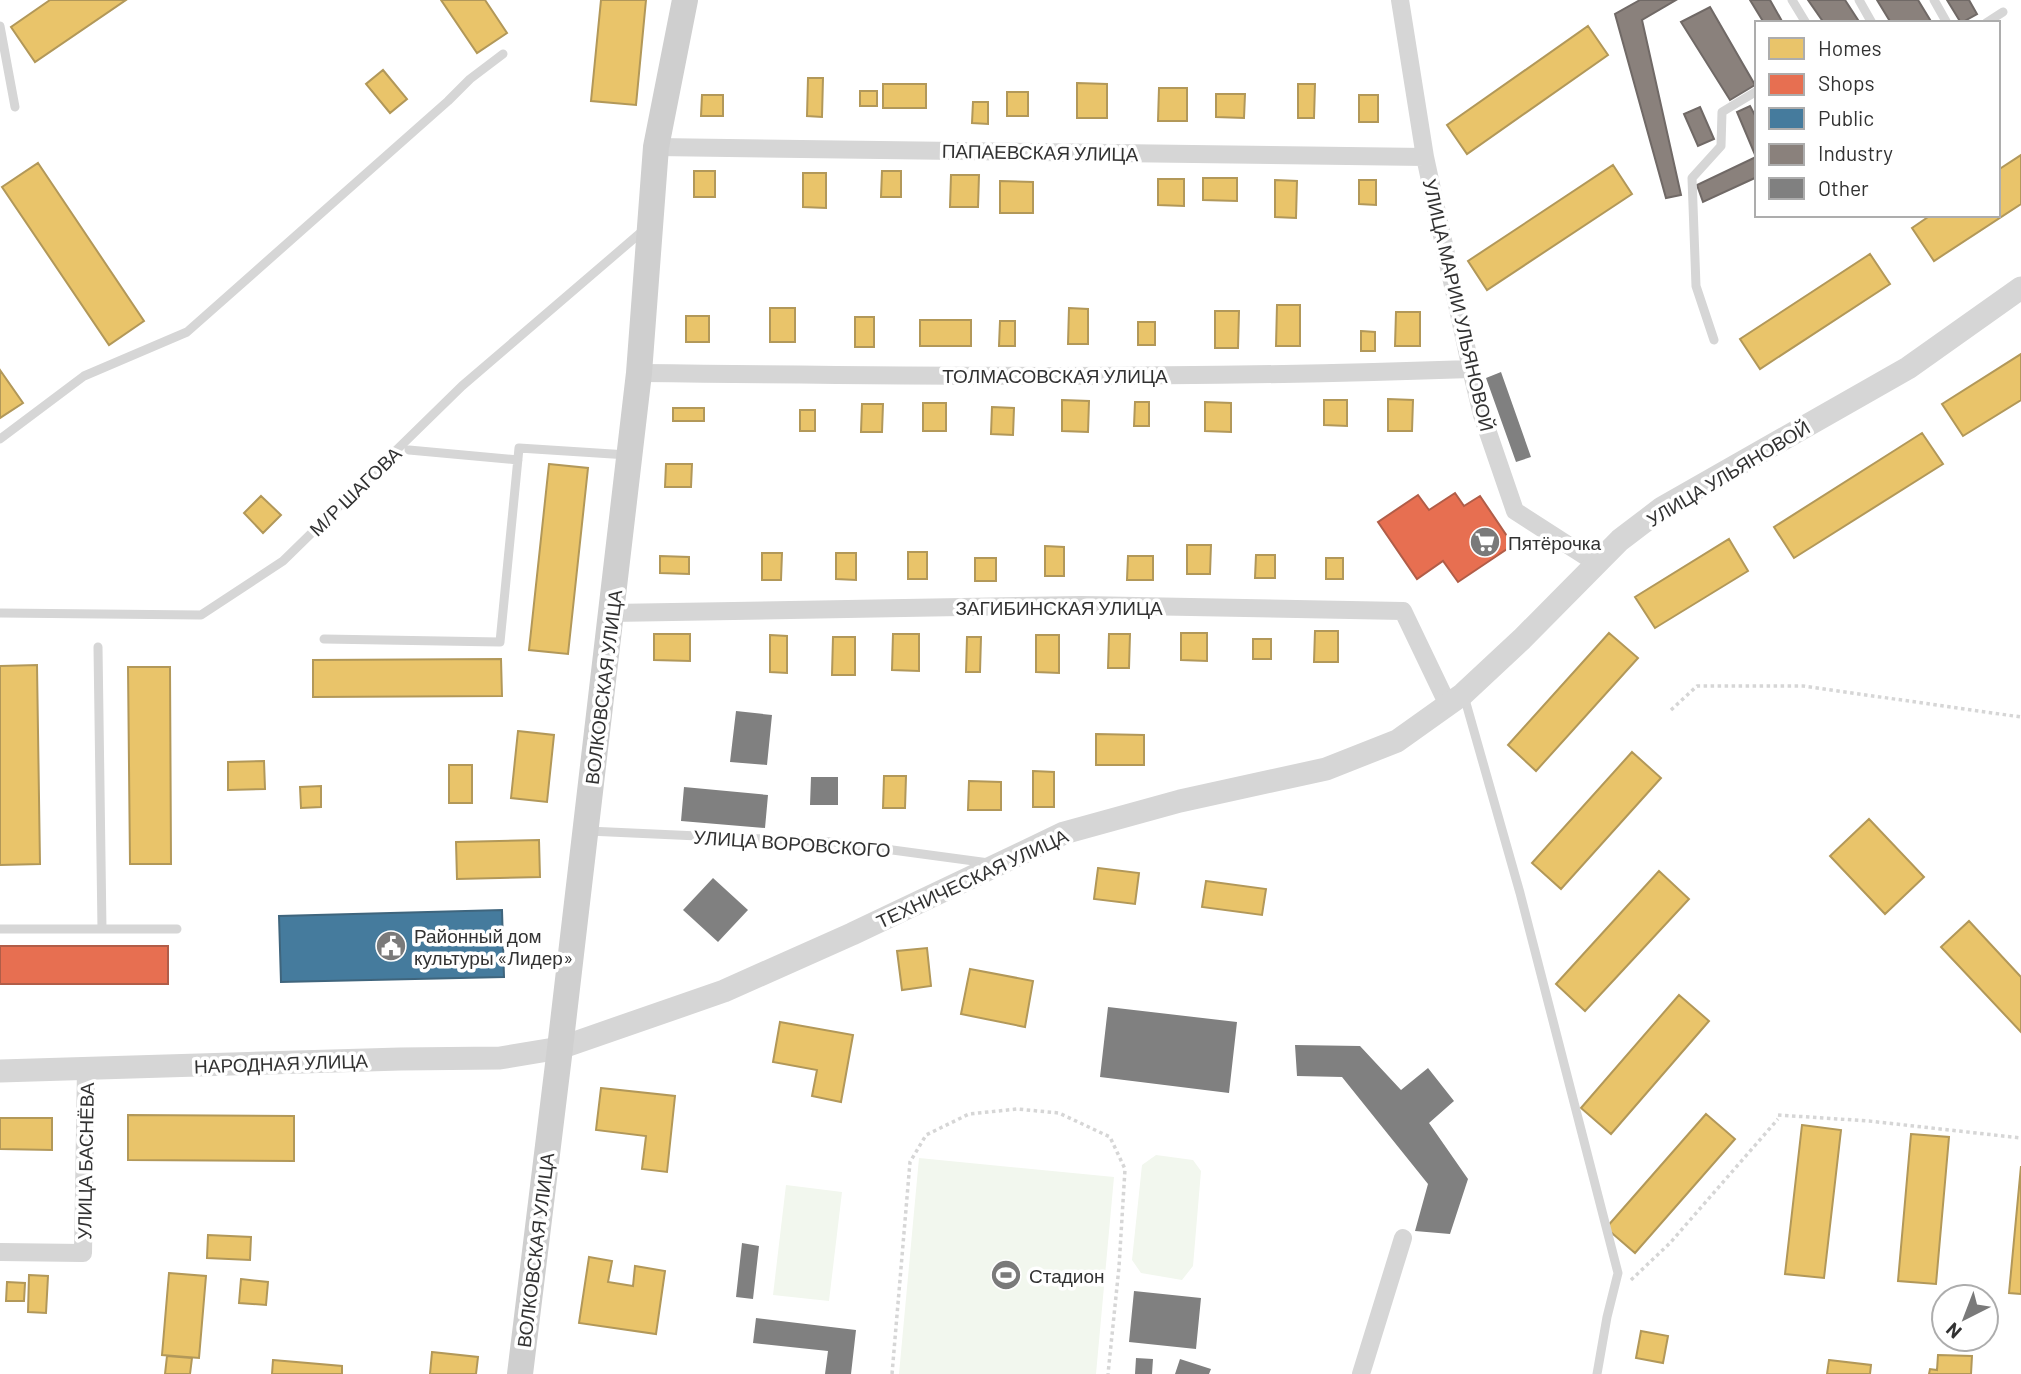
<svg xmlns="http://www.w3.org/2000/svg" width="2021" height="1374" viewBox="0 0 2021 1374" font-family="Barlow,sans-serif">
<rect width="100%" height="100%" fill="#fff"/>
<path fill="#f2f7ee" d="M1156,1155L1193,1160L1201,1171L1193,1266L1182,1280L1141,1273L1132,1260L1142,1165Z
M919,1158L1114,1177L1096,1374H899Z
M786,1185L842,1192L829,1301L773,1295Z"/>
<path fill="#e9c46a" stroke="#b29859" stroke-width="2" d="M50,0H126L35,62L11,27Z
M441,0H485L507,33L477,53Z
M601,0H646L636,105L591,101Z
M1588,26L1608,55L1467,154L1447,125Z
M383,70L407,99L390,113L366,84Z
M808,78H823L822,117L807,116Z
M1077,83L1107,84V118H1077Z
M883,84H926V108H883Z
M1298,84H1315L1314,118H1298Z
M1159,88H1187V121H1158Z
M860,91H877V106H860Z
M1007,92H1028V116H1007Z
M1216,94H1245L1244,118L1216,117Z
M702,95H723V116H701Z
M1359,95H1378V122H1359Z
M973,102H988V124L972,123Z
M2021,155V204L1934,261L1912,228L1931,215H1998V170Z
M38,163L144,321L109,345L2,187Z
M1613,165L1632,194L1487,290L1468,261Z
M694,171H715V197H694Z
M882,171H901V197H881Z
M803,173H826V208L803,207Z
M951,175H979L978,207H950Z
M1203,178H1237V201L1203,200Z
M1158,179H1184V206L1158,205Z
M1275,180L1297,181L1296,218L1275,217Z
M1359,180H1376V205L1359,204Z
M1000,181L1033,182V213H1000Z
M1870,254L1890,284L1760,369L1740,339Z
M1277,305H1300V346H1276Z
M770,308H795V342H770Z
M1069,308L1088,309V344H1068Z
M1215,311H1239L1238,348H1215Z
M1396,312H1420V346H1395Z
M686,316H709V342H686Z
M855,317H874V347H855Z
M920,320H971V346H920Z
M1000,321H1015V346H999Z
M1138,322H1155V345H1138Z
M1361,331L1375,332V351H1361Z
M2021,354V400L1963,436L1942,404Z
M0,370L23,403L0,418Z
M1388,399L1413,400L1412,431H1388Z
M1062,400L1089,401L1088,432L1062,431Z
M1324,400H1347V426L1324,425Z
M1135,402H1149V426H1134Z
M1205,402L1231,403V432L1205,431Z
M923,403H946V431H923Z
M862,404H883L882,432H861Z
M992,407L1014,408L1013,435L991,434Z
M673,408H704V421H673Z
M800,410H815V431H800Z
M1922,433L1943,464L1794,558L1774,527Z
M549,464L588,468L568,654L529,650Z
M666,464H692L691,487H665Z
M261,496L281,515L263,533L244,513Z
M1729,539L1748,571L1655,628L1635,597Z
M1187,545H1211L1210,574H1187Z
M1045,546L1064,547V576H1045Z
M908,552H927V579H908Z
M762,553H782L781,580H762Z
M836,553H856V580L836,579Z
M1256,555H1275V578H1255Z
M660,556L689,557V574L660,573Z
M1128,556H1153V580H1127Z
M975,558H996V581H975Z
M1326,558H1343V579H1326Z
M1315,631H1338V662H1314Z
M1181,633H1207V661L1181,660Z
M1609,633L1638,658L1536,771L1508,745Z
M654,634H690V661L654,660Z
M893,634H919V671L892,670Z
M1109,634H1130L1129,668H1108Z
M770,635L787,636V673L770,672Z
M1036,635H1059V673L1036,672Z
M833,637H855V675H832Z
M967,637H981L980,672H966Z
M1253,639H1271V659H1253Z
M501,659L502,696L313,697V660Z
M37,665L40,864L0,865V666Z
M128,667H170L171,864H130Z
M518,731L554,735L547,802L511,798Z
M1096,734L1144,735V765H1096Z
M1632,752L1661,778L1561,889L1532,863Z
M264,761L265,789L228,790V762Z
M449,765H472V803H449Z
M1033,771L1054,772V807H1033Z
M884,776H906L905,808H883Z
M969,781L1001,782V810H968Z
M321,786V807L301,808L300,787Z
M1869,819L1924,877L1885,914L1830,856Z
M539,840L540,877L457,879L456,842Z
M1098,868L1139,873L1135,904L1094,899Z
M1659,871L1689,899L1585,1011L1556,984Z
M1206,881L1266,889L1262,915L1202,907Z
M1969,921L2021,977V1032L1941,947Z
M927,948L931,986L902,990L897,951Z
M970,969L1033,981L1025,1027L961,1014Z
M1679,995L1709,1021L1611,1134L1581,1108Z
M780,1022L853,1035L841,1102L812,1096L817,1070L773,1062Z
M601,1088L675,1096L667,1172L642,1169L646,1136L596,1130Z
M1706,1114L1735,1139L1635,1253L1606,1228Z
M128,1115L294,1116V1161L128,1160Z
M0,1118H52V1150L0,1149Z
M1802,1125L1841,1130L1824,1278L1785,1274Z
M1911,1134L1949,1137L1936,1284L1898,1281Z
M2021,1166V1294L2009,1293Z
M208,1235L251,1237L250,1260L207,1258Z
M589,1257L612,1261L608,1282L633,1286L635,1266L665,1271L656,1334L579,1323Z
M169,1273L206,1276L199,1358L162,1355Z
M29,1275L48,1276L46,1313L28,1312Z
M241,1279L268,1282L266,1305L239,1303Z
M7,1282L25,1283L24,1301H6Z
M1641,1331L1668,1336L1663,1363L1636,1358Z
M432,1352L478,1357L476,1374H430Z
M1938,1355L1972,1356L1971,1374H1929L1930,1369L1937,1370Z
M167,1356L192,1358L190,1374H165Z
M273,1360L342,1366V1374H272Z
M1829,1360L1871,1365L1870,1374H1827Z"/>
<path fill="#e76f51" stroke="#b15d48" stroke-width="2" d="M1455,493L1464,506L1480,496L1513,545L1458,582L1443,561L1417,579L1378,522L1418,495L1429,510Z
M0,946H168V984H0Z"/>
<path fill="#457b9d" stroke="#3f657d" stroke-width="2" d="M502,910L504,977L281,982L279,916Z"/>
<path fill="#8a817c" stroke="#706966" stroke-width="2" d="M1640,0H1676L1642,20L1681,195L1666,198L1615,14Z
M1750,0H1770L1783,23H1764Z
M1808,0H1845L1860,23H1824Z
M1877,0H1918L1932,23H1891Z
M1947,0H1969L1977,14L1961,23Z
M1710,7L1755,85L1730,100L1681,22Z
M1750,106L1757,119V177L1703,202L1697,185L1756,157L1737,112Z
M1700,107L1714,139L1698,146L1684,114Z"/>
<path fill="#808080" d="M1501,372L1531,457L1516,462L1486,378Z
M736,711L772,715L767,765L730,762Z
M811,777H838V805H810Z
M684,787L768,795L765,828L681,821Z
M713,878L748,910L718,942L683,910Z
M1108,1007L1237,1022L1229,1093L1100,1077Z
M1295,1045L1360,1046L1401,1090L1428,1068L1454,1101L1429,1123L1468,1179L1450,1234L1415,1231L1428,1184L1342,1077L1297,1076Z
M742,1243L759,1246L753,1299L736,1297Z
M1134,1291L1201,1298L1196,1349L1129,1342Z
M756,1318L856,1330L851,1374H825L828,1351L753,1343Z
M1136,1358L1153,1359L1152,1374H1135Z
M1180,1359L1211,1369L1209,1374H1175Z"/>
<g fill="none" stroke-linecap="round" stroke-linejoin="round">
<path stroke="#d6d6d6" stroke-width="3.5" stroke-dasharray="3.5 3.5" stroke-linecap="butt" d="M1671,710L1697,686H1803L2021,717
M1778,1115L1869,1121L2021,1138
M1631,1280L1670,1243L1778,1119
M892,1374L910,1162L926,1135L969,1114L1017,1109L1059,1113L1110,1137L1125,1169L1119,1267L1108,1374"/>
<path stroke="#d6d6d6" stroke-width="9" d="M1792,0L1806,23
M1859,0L1872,23
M1934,0L1947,23
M1986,23L2003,12
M0,26L15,107
M1714,340L1696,286L1692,178L1721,146L1722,112L1757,91
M0,439L84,376L187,332L448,101L470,79L503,54
M409,450L518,460
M0,613L201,615L283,561L462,386L645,229
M324,639L500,642L519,448L628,455
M98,647L102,929
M1464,696L1520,893L1618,1273L1607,1317L1597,1374
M588,831L833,842L989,863
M0,929H177"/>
<path stroke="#d6d6d6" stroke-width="18" d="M1400,0L1425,157L1471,369L1482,415L1515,511L1596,563
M656,147L1425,157
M639,373C916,376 1194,379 1471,369
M611,613L1082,605L1403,611L1448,705
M0,1252L83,1253L86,1069
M1361,1374L1403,1238"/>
<path stroke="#d6d6d6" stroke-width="23" d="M0,1071L400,1059L500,1058L560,1048L724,991L852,934L1064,833L1180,801L1326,769L1397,741L1463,694L1522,639L1620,540L1662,508L1908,368L2021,288"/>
<path stroke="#cfcfcf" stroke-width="26" d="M520,1374L560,1048L639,373L656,147L685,0"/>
</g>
<defs>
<g id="supermarket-disc" transform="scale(1.575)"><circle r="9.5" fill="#7a7a7a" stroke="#fff"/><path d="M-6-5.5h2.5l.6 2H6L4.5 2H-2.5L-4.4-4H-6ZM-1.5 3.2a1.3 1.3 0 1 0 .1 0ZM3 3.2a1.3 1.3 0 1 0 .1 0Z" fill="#fff"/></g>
<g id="civic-disc" transform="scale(1.575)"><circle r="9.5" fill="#7a7a7a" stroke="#fff"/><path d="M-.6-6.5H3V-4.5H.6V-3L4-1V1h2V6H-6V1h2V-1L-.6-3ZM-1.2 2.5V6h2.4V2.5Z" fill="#fff"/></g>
<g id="stadium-disc" transform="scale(1.575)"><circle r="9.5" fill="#7a7a7a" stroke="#fff"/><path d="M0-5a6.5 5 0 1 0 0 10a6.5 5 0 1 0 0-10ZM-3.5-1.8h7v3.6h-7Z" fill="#fff"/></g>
</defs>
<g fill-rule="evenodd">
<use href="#supermarket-disc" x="1485" y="542"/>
<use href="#civic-disc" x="391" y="946"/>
<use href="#stadium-disc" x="1006" y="1275"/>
</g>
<g text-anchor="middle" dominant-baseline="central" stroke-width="7" stroke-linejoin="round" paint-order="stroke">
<g font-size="19" fill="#323232" stroke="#fff">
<text transform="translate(1040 152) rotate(1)">ПАПАЕВСКАЯ УЛИЦА</text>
<text transform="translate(1459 305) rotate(77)">УЛИЦА МАРИИ УЛЬЯНОВОЙ</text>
<text x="1055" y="375">ТОЛМАСОВСКАЯ УЛИЦА</text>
<text transform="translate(1728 473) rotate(-31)">УЛИЦА УЛЬЯНОВОЙ</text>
<text transform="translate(355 491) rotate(-44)">М/Р ШАГОВА</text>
<text x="1059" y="607">ЗАГИБИНСКАЯ УЛИЦА</text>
<text transform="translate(603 687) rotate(-83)">ВОЛКОВСКАЯ УЛИЦА</text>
<text transform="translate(792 843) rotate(4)">УЛИЦА ВОРОВСКОГО</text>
<text transform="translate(972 878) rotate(-25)">ТЕХНИЧЕСКАЯ УЛИЦА</text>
<text transform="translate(281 1063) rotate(-2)">НАРОДНАЯ УЛИЦА</text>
<text transform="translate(85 1161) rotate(-89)">УЛИЦА БАСНЁВА</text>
<text transform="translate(535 1250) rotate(-83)">ВОЛКОВСКАЯ УЛИЦА</text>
</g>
<g font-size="19" fill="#323232" stroke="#fff" text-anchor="start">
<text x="1508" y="542">Пятёрочка</text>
<text x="414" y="935">Районный дом<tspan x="414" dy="22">культуры «Лидер»</tspan></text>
<text x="1029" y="1275">Стадион</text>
</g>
</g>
<rect x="1755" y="21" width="245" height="196" fill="#ffffff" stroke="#adadad" stroke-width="2"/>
<rect x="1769" y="38" width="35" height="21" fill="#e9c46a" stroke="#adadad" stroke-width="2"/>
<text x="1818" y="56" font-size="21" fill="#323232">Homes</text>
<rect x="1769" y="74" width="35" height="21" fill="#e76f51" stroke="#adadad" stroke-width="2"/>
<text x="1818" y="91" font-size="21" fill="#323232">Shops</text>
<rect x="1769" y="108" width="35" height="21" fill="#457b9d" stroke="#adadad" stroke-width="2"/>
<text x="1818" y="126" font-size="21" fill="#323232">Public</text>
<rect x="1769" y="144" width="35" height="21" fill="#8a817c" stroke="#adadad" stroke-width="2"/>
<text x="1818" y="161" font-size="21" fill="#323232">Industry</text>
<rect x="1769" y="178" width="35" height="21" fill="#808080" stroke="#adadad" stroke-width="2"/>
<text x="1818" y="196" font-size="21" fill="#323232">Other</text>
<g transform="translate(1965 1318) rotate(222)"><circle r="33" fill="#ffffff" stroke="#adadad" stroke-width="2"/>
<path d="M0-5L12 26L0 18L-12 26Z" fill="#7a7a7a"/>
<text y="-10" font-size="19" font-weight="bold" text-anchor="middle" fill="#323232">N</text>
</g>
</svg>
